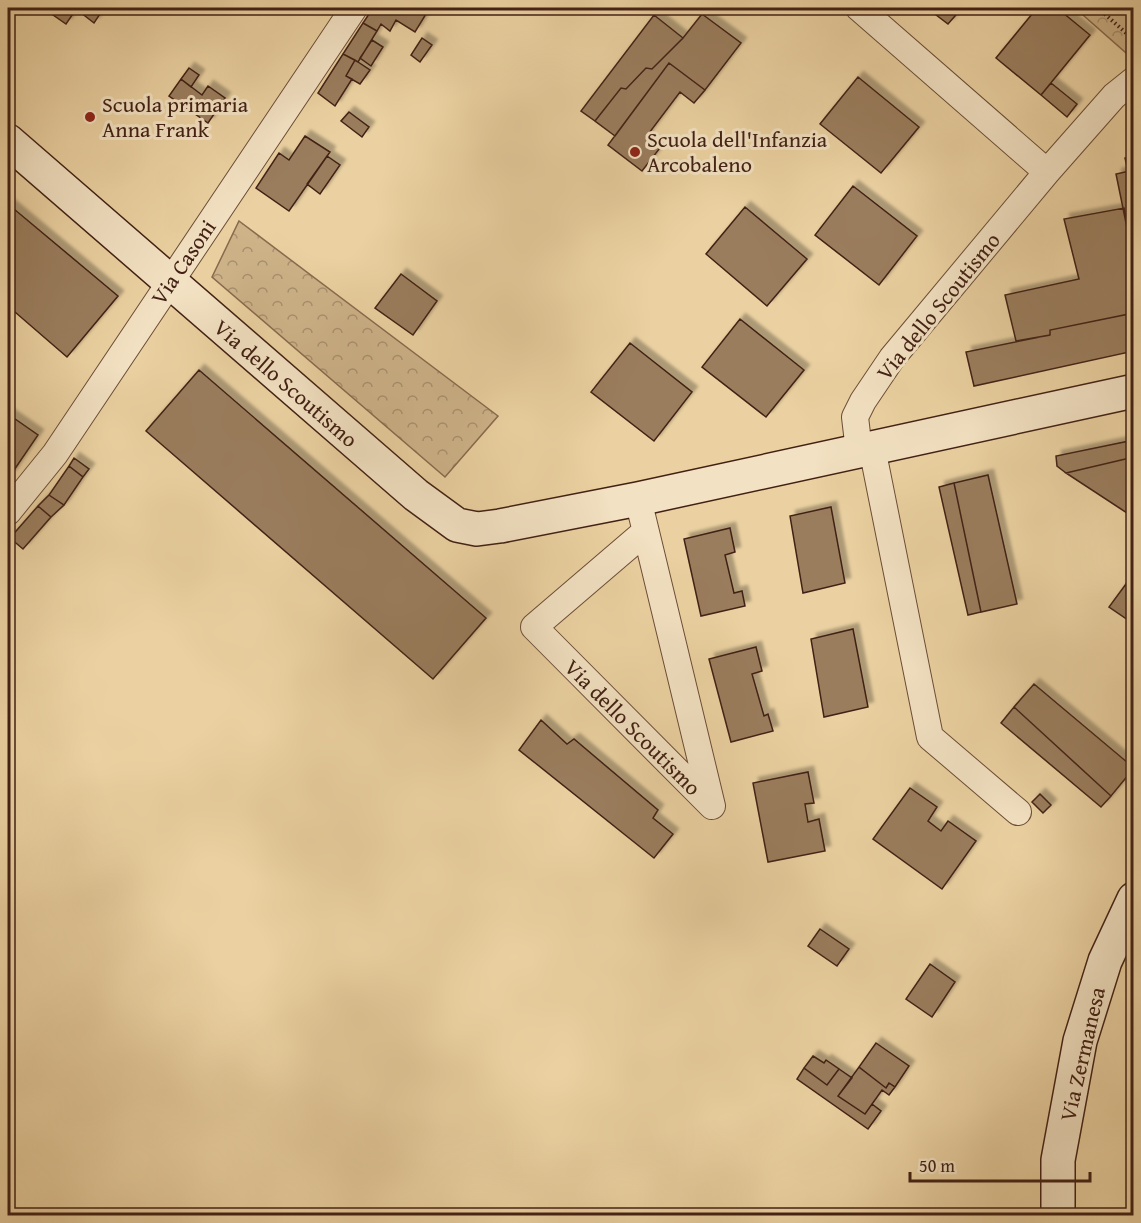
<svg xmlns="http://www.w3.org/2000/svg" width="1141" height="1223" viewBox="0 0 1141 1223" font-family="'Gentium Book Plus',serif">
<defs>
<pattern id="park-crowns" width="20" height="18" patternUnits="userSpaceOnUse" patternTransform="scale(1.5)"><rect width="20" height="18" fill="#ceb389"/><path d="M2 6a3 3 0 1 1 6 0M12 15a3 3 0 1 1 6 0" fill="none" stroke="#a9916f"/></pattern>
<filter id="shadow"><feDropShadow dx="5.5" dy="-5.5" stdDeviation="1.5" flood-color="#0004"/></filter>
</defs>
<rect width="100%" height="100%" fill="#ebd1a1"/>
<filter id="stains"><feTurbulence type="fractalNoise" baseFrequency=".00333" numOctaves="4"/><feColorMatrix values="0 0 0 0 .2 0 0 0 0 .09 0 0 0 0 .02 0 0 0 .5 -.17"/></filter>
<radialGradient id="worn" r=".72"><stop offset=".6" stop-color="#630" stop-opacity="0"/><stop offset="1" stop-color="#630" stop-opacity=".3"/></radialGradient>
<path fill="url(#park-crowns)" stroke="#886a4e" stroke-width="1.5" d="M1075,8H1133V59Z
M239,221L498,416L445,477L212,277Z"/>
<path fill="#9a7d5d" stroke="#422114" stroke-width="1.5" filter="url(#shadow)" d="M43,8H77L66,24Z
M77,8H104L94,23L76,9Z
M373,8H416L426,14L415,32L396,20L390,31L381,24L377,31L363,23Z
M927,8H962L948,24Z
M1037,8H1057L1090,35L1041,95L996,58Z
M702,14L741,43L705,90L669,63L615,136L595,121L621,88L626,89L646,68L652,69L683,38Z
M654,15L683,38L652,69L646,68L626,89L621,88L595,121L581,111Z
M363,23L377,31L358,62L343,54Z
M422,38L432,45L420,62L411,55Z
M372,40L383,47L371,66L360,58Z
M343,54L355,60L346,76L352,79L335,106L318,93Z
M355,60L370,70L360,84L346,76Z
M669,63L705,90L694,103L680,92L646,137L660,148L642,171L608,145Z
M189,68L199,75L191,87L181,79Z
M858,77L919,127L881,173L820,124Z
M181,79L202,95L208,86L225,98L208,123L169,96Z
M1051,83L1077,104L1067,117L1041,95Z
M349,112L369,127L362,137L341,121Z
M305,136L330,152L289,211L256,188L279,153L289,160Z
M327,156L340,165L320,194L307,184Z
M1134,156V170L1128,171L1125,158Z
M1134,170V286L1127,259L1133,257L1116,174Z
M853,186L917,236L879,285L815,235Z
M8,204L118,296L67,357L8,306Z
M745,207L807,259L767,306L706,254Z
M1124,208L1133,257L1127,259L1134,286V313L1050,330V335L1016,341L1005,295L1079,279L1064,219Z
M401,274L437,301L413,335L375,308Z
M1134,313V351L974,386L966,352L1050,335V330Z
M740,319L804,370L766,417L702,367Z
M630,343L692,392L654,441L591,392Z
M199,370L486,618L433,679L146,431Z
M8,414L38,435L10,476L8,474Z
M1134,440V457L1066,473L1057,466L1056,456Z
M1134,457V509L1130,515L1066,473Z
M74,458L89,469L83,477L69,466Z
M69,466L83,477L64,505L49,495Z
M988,475L1017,604L981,612L954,483Z
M954,483L981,612L968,615L939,487Z
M49,495L64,505L51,517L38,506Z
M38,506L51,517L23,549L10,538Z
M831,507L845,583L803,593L790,516Z
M730,528L735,552L725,555L734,593L742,591L745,606L701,616L684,539Z
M1134,573V624L1109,607Z
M853,629L868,707L824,717L811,639Z
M756,647L762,671L752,674L764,716L768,714L773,731L731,742L709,659Z
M1034,684L1134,768L1111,796L1014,707Z
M1014,707L1111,796L1101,807L1001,723Z
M541,720L567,744L574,739L658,810L653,818L673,834L654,858L519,750Z
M808,772L814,803L805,804L808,822L819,819L825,851L768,862L753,783Z
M910,788L937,807L928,821L941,831L948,821L976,841L942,889L873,839Z
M1040,794L1051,805L1043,813L1032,802Z
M820,929L849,949L837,966L808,946Z
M930,964L955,982L932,1017L906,999Z
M876,1043L909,1066L895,1087L889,1083L886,1088L859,1067Z
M813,1056L824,1063L826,1060L839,1069L827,1085L804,1068Z
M859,1067L886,1088L889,1083L895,1087L889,1095L882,1090L865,1114L838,1096Z
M804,1068L827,1085L839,1069L852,1078L838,1096L865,1114L872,1104L881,1111L868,1129L797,1079Z"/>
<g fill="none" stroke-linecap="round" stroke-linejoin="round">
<g stroke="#6c4d37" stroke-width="28">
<path id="street" d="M859,8L1047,172
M872,448L930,737L1018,812
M859,451L855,417L863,401L892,358L1047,172L1114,96L1134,80
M638,499L712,806L534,627L645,532
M8,512L55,454L354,8"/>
</g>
<g stroke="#422114" stroke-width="36">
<path id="secondary" d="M8,141L416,495L457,525L477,529L500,526L638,499L1134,391
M1058,1216V1160L1080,1041L1105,961L1134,899"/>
</g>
<path stroke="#422114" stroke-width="4" stroke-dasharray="1.5 3" stroke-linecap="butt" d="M1098,8L1134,40"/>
<use href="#street" stroke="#f2e1c2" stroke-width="26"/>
<use href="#secondary" stroke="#f2e1c2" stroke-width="33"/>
</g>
<g fill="#8f2418" stroke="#f2e1c2" stroke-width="2">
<circle cx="90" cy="117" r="6"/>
<circle cx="635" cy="152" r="6"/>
</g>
<g text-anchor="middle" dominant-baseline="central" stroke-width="6" stroke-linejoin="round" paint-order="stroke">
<g font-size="22" fill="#422114" stroke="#f2e1c2" text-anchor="start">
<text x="102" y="104">Scuola primaria<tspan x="102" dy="25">Anna Frank</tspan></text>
<text x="647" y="139">Scuola dell'Infanzia<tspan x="647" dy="25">Arcobaleno</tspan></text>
</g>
<g font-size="22" fill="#422114" stroke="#f2e1c2">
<text transform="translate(183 262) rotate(-56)">Via Casoni</text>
<text transform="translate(938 306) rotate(-51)">Via dello Scoutismo</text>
<text transform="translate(286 383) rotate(41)">Via dello Scoutismo</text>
<text transform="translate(633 727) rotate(45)">Via dello Scoutismo</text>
<text transform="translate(1082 1054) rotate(-77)">Via Zermanesa</text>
</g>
</g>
<rect width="1141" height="1223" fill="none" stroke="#ebd1a1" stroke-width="30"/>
<rect x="9" y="9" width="1123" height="1205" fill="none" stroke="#422114" stroke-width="3"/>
<rect x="15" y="15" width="1111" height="1193" fill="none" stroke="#422114" stroke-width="1.5"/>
<path d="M910 1172v9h180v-9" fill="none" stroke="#422114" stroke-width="3"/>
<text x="919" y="1172" font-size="18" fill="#422114" stroke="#f2e1c2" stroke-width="4.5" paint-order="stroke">50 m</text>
<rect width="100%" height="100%" filter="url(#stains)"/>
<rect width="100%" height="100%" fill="url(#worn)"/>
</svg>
